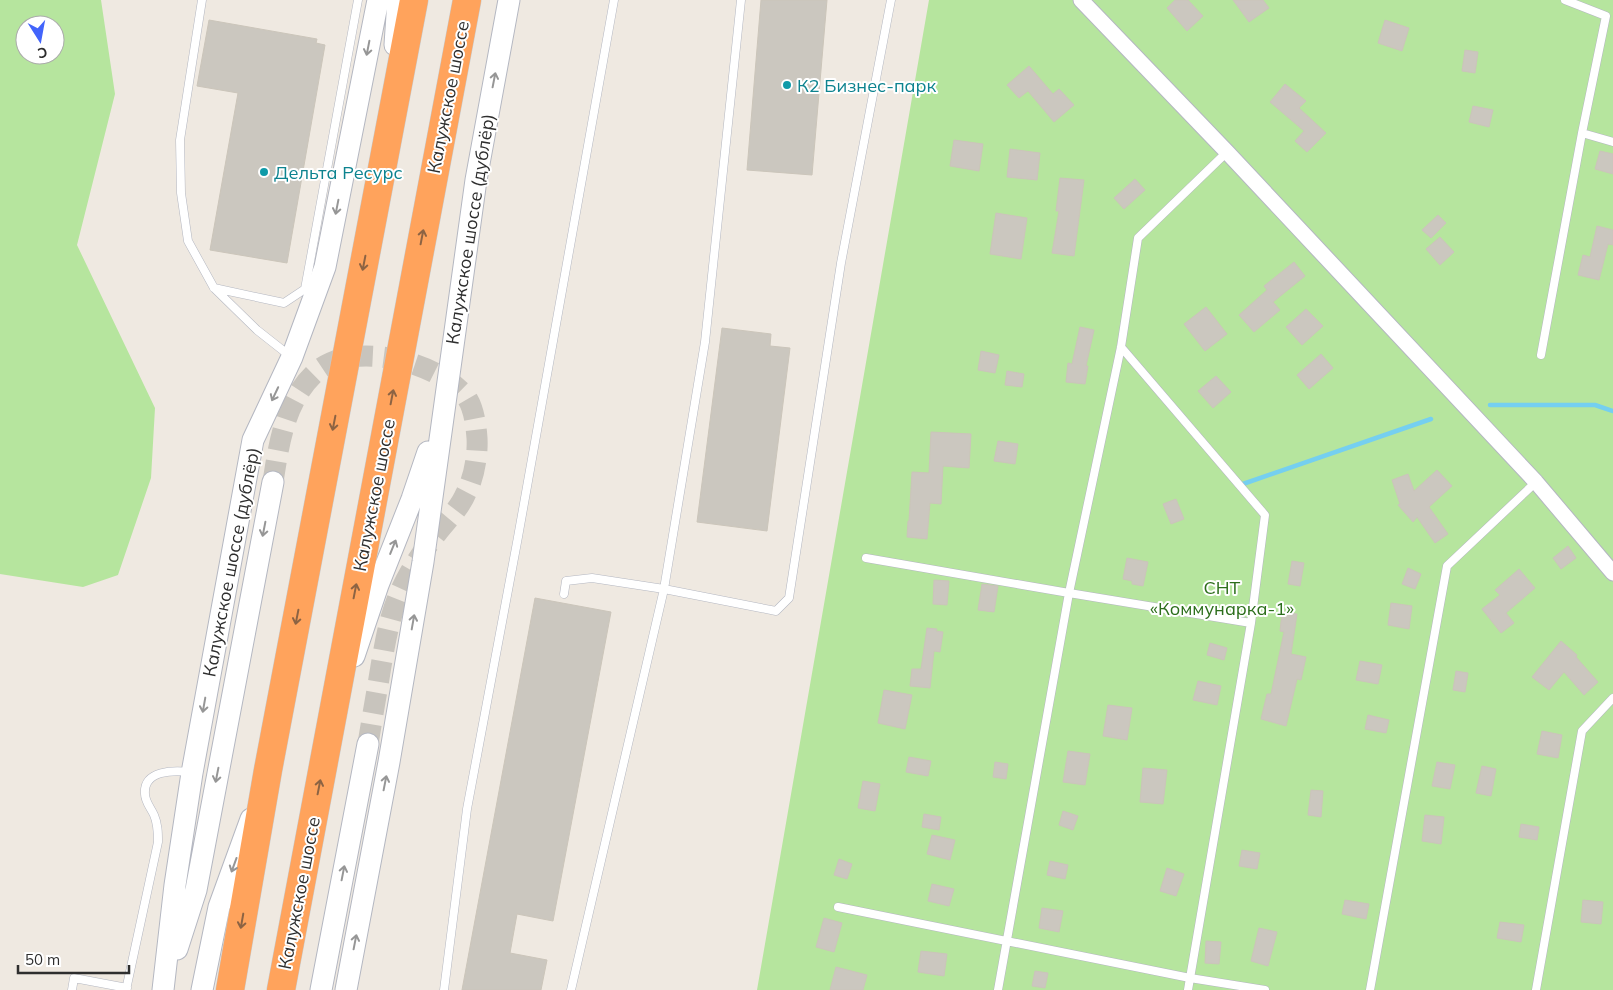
<svg xmlns="http://www.w3.org/2000/svg" width="1613" height="990" viewBox="0 0 1613 990" font-family="Mulish,sans-serif">
<rect width="100%" height="100%" fill="#efe9e1"/>
<path fill="#b6e59e" fill-rule="evenodd" d="M0,0H101L115,94L77,245L155,408L151,478L118,575L83,587L0,574ZM25,25H55V55H25Z
M929,0H1613V990H757Z"/>
<g fill="none" stroke-linecap="round" stroke-linejoin="round">
<path stroke="#75cff0" stroke-width="4.5" d="M1490,405H1595L1613,411
M1240,485L1431,419"/>
</g>
<path fill="#cbc7bf" stroke="#cbc5ba" d="M761,0H827L812,175L747,170Z
M1175,0H1188L1203,16L1187,31L1167,8Z
M1233,0H1263L1269,8L1249,22Z
M209,20L317,39L316,43L325,45L287,263L210,250L238,93L197,86Z
M1385,20L1409,28L1402,51L1378,43Z
M1465,50L1478,52L1475,73L1462,71Z
M1029,66L1053,94L1059,89L1074,105L1054,122L1028,91L1019,98L1007,85Z
M1285,84L1306,101L1299,108L1326,133L1307,152L1295,141L1304,131L1270,102Z
M1473,106L1493,110L1489,127L1469,122Z
M954,140L983,144L979,171L950,166Z
M1010,149L1040,153L1037,180L1007,177Z
M1600,151L1613,154V174L1595,169Z
M1060,178L1084,180L1074,256L1052,253L1059,211H1056Z
M1135,179L1145,190L1124,209L1114,198Z
M996,213L1027,218L1021,259L990,254Z
M1438,215L1446,223L1431,238L1422,230Z
M1597,226L1613,230V245L1608,244L1599,280L1578,275L1583,255L1590,257Z
M1440,237L1454,252L1440,265L1426,249Z
M1294,262L1305,276L1273,302L1280,310L1254,332L1239,315L1267,290L1264,286Z
M1206,307L1227,334L1205,351L1184,324Z
M1306,309L1323,326L1302,345L1286,327Z
M1080,327L1094,330L1086,366H1088L1085,384L1066,382L1068,363L1072,364Z
M722,328L771,334L770,346L790,348L767,531L697,522Z
M981,351L999,355L995,373L978,370Z
M1321,354L1333,368L1309,389L1297,375Z
M1007,371L1024,374L1022,387L1005,385Z
M1216,376L1231,392L1213,408L1198,391Z
M931,432L971,434L969,468L943,466L941,504L930,503L927,539L907,537L908,521H909L912,472L929,473Z
M998,441L1018,444L1015,464L994,461Z
M1437,470L1452,486L1429,507L1448,534L1435,543L1417,517L1413,522L1398,505L1400,504L1392,480L1408,474L1414,491Z
M1176,499L1184,519L1171,524L1163,504Z
M1568,546L1576,558L1561,569L1553,558Z
M1127,558L1148,562L1143,586L1132,584V581L1123,579Z
M1292,561L1304,563L1300,586L1288,584Z
M1408,568L1421,574L1415,589L1402,584Z
M1519,569L1535,588L1506,613L1514,623L1501,633L1482,609L1500,595L1495,590Z
M934,580L949,581L947,605L933,604Z
M982,584L998,586L994,612L978,610Z
M535,598L611,612L553,921L517,914L510,953L547,960L541,990H462Z
M1391,603L1412,606L1409,629L1388,625Z
M1282,612L1297,614L1291,654L1306,657L1301,680L1297,679L1286,726L1261,719L1267,694H1271L1284,632L1280,631Z
M927,628L937,629L936,631L943,632L940,652L934,651L930,688L910,686L912,669H921Z
M1561,641L1577,655L1576,657L1598,682L1584,695L1564,672L1549,690L1532,677Z
M1210,643L1227,648L1224,660L1207,655Z
M1360,661L1382,665L1378,684L1356,680Z
M1456,671L1468,673L1465,692L1453,690Z
M1198,681L1221,686L1217,705L1193,700Z
M884,690L912,695L905,729L878,723Z
M1108,705L1132,708L1127,740L1103,736Z
M1368,715L1389,720L1386,733L1365,729Z
M1542,731L1562,735L1558,758L1537,754Z
M1068,751L1090,754L1085,785L1063,782Z
M909,757L931,761L928,776L906,772Z
M995,762L1008,764L1006,779L993,777Z
M1437,762L1455,765L1450,789L1432,786Z
M1482,766L1496,769L1491,796L1476,793Z
M1143,768L1167,770L1163,804L1140,802Z
M863,781L880,784L875,811L858,808Z
M1311,790L1323,791L1321,817L1308,815Z
M1063,811L1078,816L1073,830L1059,825Z
M924,814L941,817L939,830L922,827Z
M1425,815L1444,817L1441,844L1422,841Z
M1521,824L1539,827L1537,840L1519,837Z
M932,835L955,840L950,860L927,854Z
M1242,850L1260,853L1257,869L1239,866Z
M839,859L852,864L847,879L834,875Z
M1050,861L1068,865L1065,879L1047,875Z
M1167,868L1184,874L1176,896L1160,891Z
M932,884L954,889L949,906L928,901Z
M1345,900L1369,904L1366,919L1342,914Z
M1583,900L1603,902L1601,924L1581,922Z
M1042,908L1063,911L1059,932L1039,928Z
M824,918L842,923L834,952L816,947Z
M1500,922L1524,925L1521,942L1497,938Z
M1259,928L1277,932L1268,966L1251,961Z
M1206,941L1221,942L1219,964L1205,963Z
M921,951L947,954L944,976L918,972Z
M836,967L867,975L863,990H830Z
M1035,971L1048,973L1045,988L1032,986Z"/>
<g fill="none" stroke-linecap="round" stroke-linejoin="round">
<path stroke="#c8c4bd" stroke-width="21" stroke-dasharray="21 11" stroke-linecap="butt" d="M273,482C279,443 285,400 316,372C352,339 440,362 467,398C474,409 476,425 477,438C478,455 474,478 466,493C460,508 447,520 437,533C422,552 407,574 398,597C389,619 385,643 381,666C377,692 372,718 368,744"/>
<g stroke="#b4b7c1" stroke-width="9">
<path id="lane" d="M202,0L180,140L181,193L188,241L214,288L257,330L290,356
M1582,133L1613,142
M214,288L284,303L305,289L358,0
M1121,347L1265,515L1251,623L1188,990
M1541,355L1582,133L1606,16L1565,0
M866,558L1069,593L1251,623
M564,594L566,581L592,578L664,589L776,611L789,598L841,263L891,0
M838,907L1190,978L1265,990
M72,990L74,978L127,988
M126,990L158,842C158,833 158,824 154,815C151,808 145,802 145,794C143,770 174,770 190,772
M444,990L467,809L518,537L614,0
M571,990L664,589L705,342L741,0
M998,990L1069,593L1121,347L1138,238L1227,152
M1370,990L1447,566L1536,482
M1536,990L1582,731L1613,698"/>
</g>
<g stroke="#b4b7c1" stroke-width="17">
<path id="street" d="M1081,0L1227,152L1536,482L1613,573"/>
</g>
<g stroke="#b4b7c1" stroke-width="23">
<path id="secondary" d="M395,45L398,0
M354,656L378,585L412,499L428,452
M177,949L196,890L273,482
M163,990L175,885L192,773L253,440L292,357L325,267L378,0
M202,990L219,907L251,819
M321,990L368,744
M346,990L389,762L423,562L476,180L509,0"/>
</g>
<g stroke="#c9c9c9" stroke-width="29">
<path id="highway" d="M230,990L268,770L414,0
M281,990L467,0"/>
</g>
<use href="#lane" stroke="#fff" stroke-width="8"/>
<use href="#street" stroke="#fff" stroke-width="15"/>
<use href="#secondary" stroke="#fff" stroke-width="21"/>
<use href="#highway" stroke="#ffa35c" stroke-width="28"/>
</g>
<defs><path id="oneway-shaft" d="M-6 0H5M1.5-3L5.5 0L1.5 3" fill="none" stroke-width="1.6" stroke-linecap="round" stroke-linejoin="round" transform="scale(1.25)"/></defs>
<g stroke="#969696">
<use href="#oneway-shaft" transform="translate(368 48) rotate(101)"/>
<use href="#oneway-shaft" transform="translate(494 80) rotate(-79)"/>
<use href="#oneway-shaft" transform="translate(337 207) rotate(101)"/>
<use href="#oneway-shaft" transform="translate(275 394) rotate(115)"/>
<use href="#oneway-shaft" transform="translate(264 529) rotate(101)"/>
<use href="#oneway-shaft" transform="translate(393 547) rotate(-68)"/>
<use href="#oneway-shaft" transform="translate(413 622) rotate(-80)"/>
<use href="#oneway-shaft" transform="translate(204 705) rotate(100)"/>
<use href="#oneway-shaft" transform="translate(217 775) rotate(101)"/>
<use href="#oneway-shaft" transform="translate(385 783) rotate(-79)"/>
<use href="#oneway-shaft" transform="translate(234 865) rotate(110)"/>
<use href="#oneway-shaft" transform="translate(343 873) rotate(-79)"/>
<use href="#oneway-shaft" transform="translate(355 942) rotate(-79)"/>
</g>
<g stroke="#8c6343">
<use href="#oneway-shaft" transform="translate(422 237) rotate(-79)"/>
<use href="#oneway-shaft" transform="translate(364 263) rotate(101)"/>
<use href="#oneway-shaft" transform="translate(392 397) rotate(-79)"/>
<use href="#oneway-shaft" transform="translate(334 423) rotate(101)"/>
<use href="#oneway-shaft" transform="translate(355 591) rotate(-79)"/>
<use href="#oneway-shaft" transform="translate(297 617) rotate(101)"/>
<use href="#oneway-shaft" transform="translate(319 787) rotate(-79)"/>
<use href="#oneway-shaft" transform="translate(242 921) rotate(100)"/>
</g>
<g fill="#0f9aa8" stroke="#fff" stroke-width="2">
<circle cx="787" cy="85" r="5"/>
<circle cx="264" cy="172" r="5"/>
</g>
<g text-anchor="middle" dominant-baseline="central" stroke-width="4" stroke-linejoin="round" paint-order="stroke">
<g font-size="18" fill="#0d838f" stroke="#fff" text-anchor="start">
<text x="797" y="85">К2 Бизнес-парк</text>
<text x="274" y="172">Дельта Ресурс</text>
</g>
<g font-size="18" fill="#2e2e2e" stroke="#fff">
<text transform="translate(448 97) rotate(-79)">Калужское шоссе</text>
<text transform="translate(470 229) rotate(-81)">Калужское шоссе (дублёр)</text>
<text transform="translate(374 495) rotate(-79)">Калужское шоссе</text>
<text transform="translate(231 562) rotate(-79)">Калужское шоссе (дублёр)</text>
<text transform="translate(299 893) rotate(-79)">Калужское шоссе</text>
</g>
<g font-size="18" fill="#2c6e1b" stroke="#fff">
<text x="1222" y="587">СНТ<tspan x="1222" dy="21">«Коммунарка-1»</tspan></text>
</g>
</g>
<g transform="translate(40 40) rotate(169)"><circle r="24" fill="#ffffff" stroke="#ababab"/>
<path d="M0-4L9 19L0 12L-9 19Z" fill="#4264fb"/>
<text y="-8" font-size="14" font-weight="bold" text-anchor="middle" fill="#2e2e2e">С</text>
</g>
<path d="M18 965v8h111v-8" fill="none" stroke="#2e2e2e" stroke-width="2.5"/>
<text x="25" y="965" font-size="15" fill="#2e2e2e" stroke="#ffffff" stroke-width="4" paint-order="stroke">50 m</text>
</svg>
